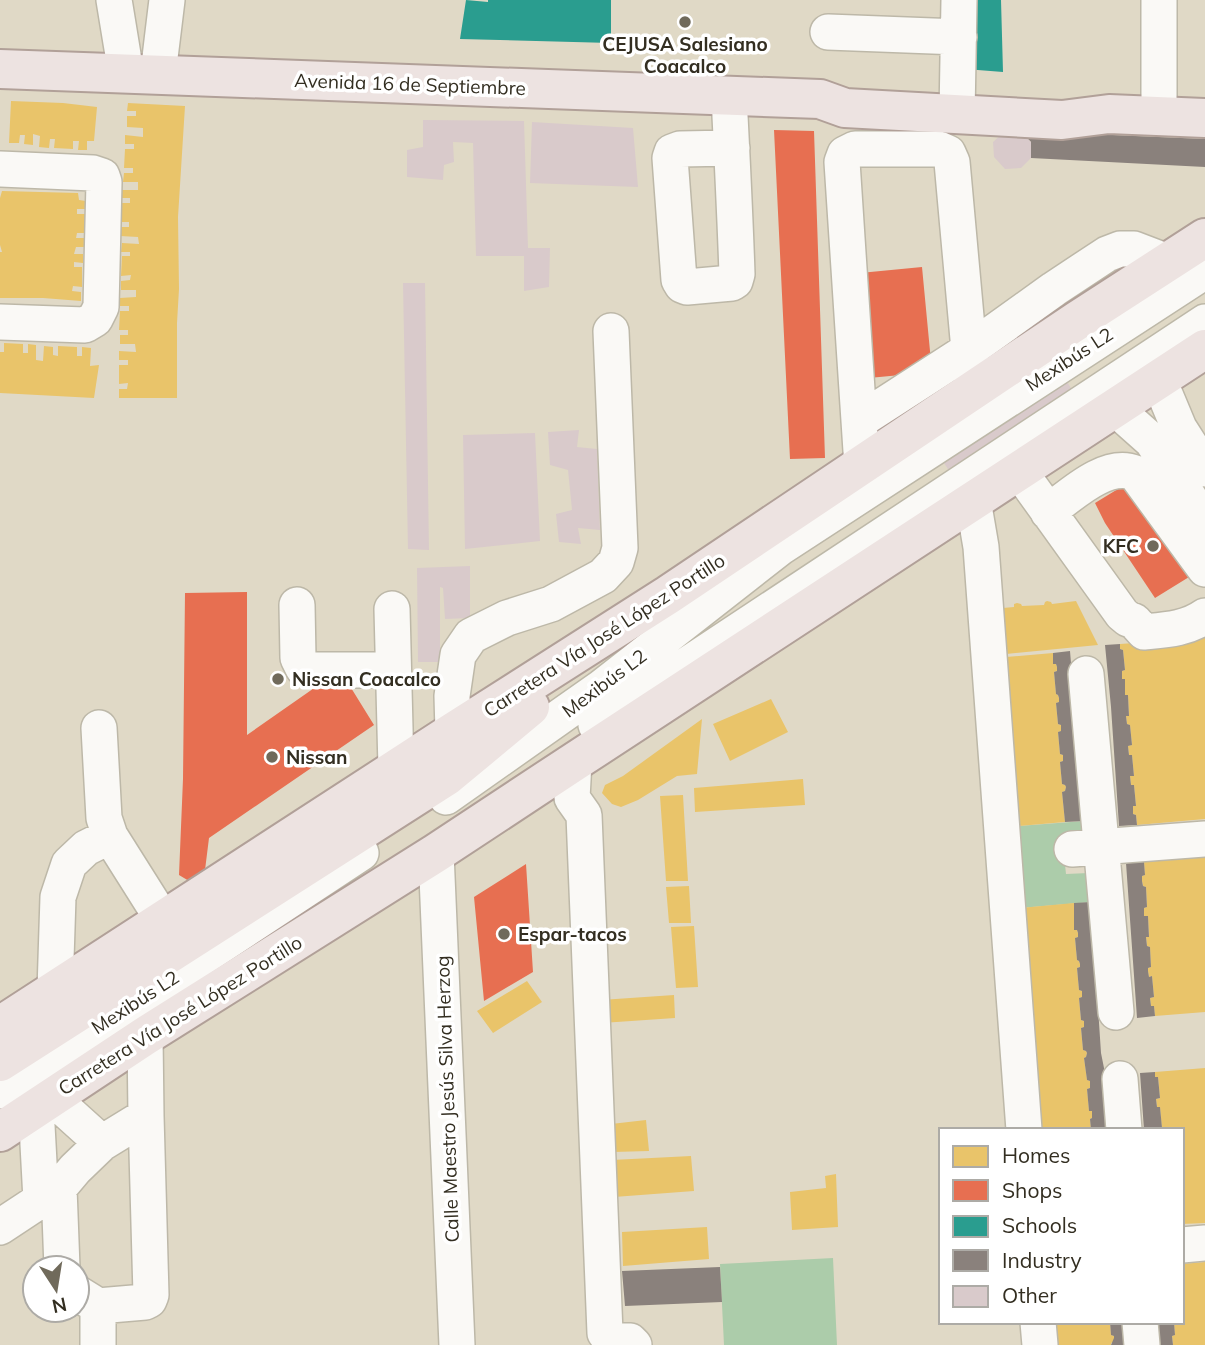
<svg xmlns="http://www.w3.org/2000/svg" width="1205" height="1345" viewBox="0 0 1205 1345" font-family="Mulish,sans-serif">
<rect width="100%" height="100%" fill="#e0d9c6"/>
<path fill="#acccaa" d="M1084,821L1083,840L1063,846L1066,874L1089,873L1091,902L1020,908L1019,826Z
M833,1258L837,1345H724L720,1264Z"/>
<path fill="#e9c46a" d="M11,101L63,103L97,107L94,141H87V150H78L79,141H73V149L54,148L55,139H50L49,148L39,147L40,136L33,134V145L24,144L25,135H20L19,143H9Z
M128,103L185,106L178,217L179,289L177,323V398H119V389H127L128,383L119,384V365H128V360H119V351L136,352L135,344H120V335H128V330H119L120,311H129V306H120V298L136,297V290H121V281L130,280L131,275L121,276L122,256H130V252H121L122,243L139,244L138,237L120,236V227H129V222H120L121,203H130V198H121L122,190H138V182H123L124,173H133V168H124L125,149H134V144H125V135L143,137V128L127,127V116H136V111H127Z
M2,191L78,193L79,200L86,201V209H77V214H86V233H77L76,238H86L85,247H76L74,254H83V263L74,262V267H82V287L73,286L72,291L81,292V301L43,298H0V252H2L0,245V198Z
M4,343L23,344V353H28V344L36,345V360L43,361L44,346L53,347V355L58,356V346L77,347V356H82V347L91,348L90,366L99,365L94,398L0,393V352H4Z
M1047,601L1051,602L1052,604L1076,601L1098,645L1006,654L1003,608L1014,607V604L1017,603L1021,604L1022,606L1044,605L1045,602Z
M1205,638V819L1137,825L1136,815L1133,814V806H1136L1134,785H1131L1130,776H1134L1132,755H1129L1128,746L1132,745L1130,725L1127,724L1126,716H1129L1128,695H1125V679H1122V671L1125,670L1123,650L1120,649V644Z
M1053,653V664H1056L1057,667V671L1054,672L1056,694L1058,695L1059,698V702L1056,703L1058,724L1061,725V731L1058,732L1060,754L1063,755V761L1060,762L1062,784L1065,785L1066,787L1065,791L1062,792L1065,822L1019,826L1006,657Z
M771,699L788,732L730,761L713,724Z
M702,719L697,774L677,776L638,800L621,807L612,804L602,793L605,785L623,776Z
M803,779L805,805L695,812L694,788Z
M683,795L688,881H666L660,796Z
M1205,857V1012L1155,1016L1154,1006H1151L1150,998L1154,997L1152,976L1149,977L1148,971V968L1151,967L1150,947L1147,946L1146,937H1149L1148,916H1144V908L1147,907L1146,887L1143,886L1142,881V876L1145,875L1144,862Z
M689,886L691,923H669L666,887Z
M1074,903V930H1077L1078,933V937L1075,938L1077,960L1079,961L1080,964V967L1077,968L1079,990L1082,991V997L1079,998L1081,1020L1084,1021V1027L1081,1028L1083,1050L1086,1051L1087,1053L1086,1057L1084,1058L1087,1080L1090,1081V1088L1087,1089L1089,1111H1092V1118L1090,1119L1091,1130H1037L1020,908Z
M694,926L698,987L676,988L671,927Z
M527,981L542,1002L493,1033L477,1011Z
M674,995L675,1018L602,1023L601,1000Z
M1205,1068V1223L1182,1224V1130H1162L1160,1107H1157L1156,1099L1160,1098L1158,1077H1155V1072Z
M646,1120L649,1151L613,1152L611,1124Z
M691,1156L694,1191L614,1197L612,1160Z
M836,1174L838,1227L792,1230L790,1192L826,1188L825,1176Z
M707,1227L709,1259L623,1266L622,1232Z
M1205,1262V1345H1173L1172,1336L1175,1335L1174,1322H1182V1264Z
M1056,1322H1110L1111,1335L1114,1336V1342L1111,1343V1345H1058Z"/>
<path fill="#e76f51" d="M774,130L814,131L825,458L790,459Z
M922,267L932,372L869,378L860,273Z
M1131,481L1202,569L1155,598L1105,523L1095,503Z
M247,592V735L340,670L374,725L209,838L205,870L189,881L179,875L183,779L185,593Z
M526,864L533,972L484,1001L474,897Z"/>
<path fill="#2a9d8f" d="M466,0L488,2V0H611V43L460,39Z
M964,0H1001L1003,72L965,69Z"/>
<path fill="#8a817c" d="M1020,131L1205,139V167L1031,158V142Z
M1120,644V649L1123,650L1125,670L1122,671V679H1125V695H1128L1129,716H1126L1127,724L1130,725L1132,745L1128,746L1129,755H1132L1134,776H1130L1131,785H1134L1136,806H1133V814L1136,815L1137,825L1119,826L1111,707L1105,645Z
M1070,651L1084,821L1065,822L1062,792L1065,791L1066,787L1065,785L1062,784L1060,762L1063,761V755L1060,754L1058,732L1061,731V725L1058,724L1056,703L1059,702V698L1058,695L1056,694L1054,672L1057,671V667L1056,664H1053V653Z
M1144,862L1145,875L1142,876V881L1143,886L1146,887L1147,907L1144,908V916H1148L1149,937H1146L1147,946L1150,947L1151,967L1148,968V971L1149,977L1152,976L1154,997L1150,998L1151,1006H1154L1155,1016L1137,1018L1126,863Z
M1091,902L1101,1053L1104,1068L1108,1130H1091L1090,1119L1092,1118V1111H1089L1087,1089L1090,1088V1081L1087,1080L1084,1058L1086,1057L1087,1053L1086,1051L1083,1050L1081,1028L1084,1027V1021L1081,1020L1079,998L1082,997V991L1079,990L1077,968L1080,967V964L1079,961L1077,960L1075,938L1078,937V933L1077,930H1074V903Z
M1155,1072V1077H1158L1160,1098L1156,1099L1157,1107H1160L1162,1128H1159V1130H1144L1140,1073Z
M720,1267L722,1302L625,1306L622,1271Z
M1110,1322H1128L1129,1345H1111L1114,1338V1336L1111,1335Z
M1157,1322H1174L1175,1335L1172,1336L1173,1345H1158Z"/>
<path fill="#d9cacb" d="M423,120L524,121L528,248H550L549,287L524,291V256H476L473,143L453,142L454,162L444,165L443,180L407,177V150L423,147Z
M532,122L633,128L638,187L530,183Z
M1020,131L1031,142V158L1021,168L1005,169L994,157L993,142L1004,132Z
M403,283H425L429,550L408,549Z
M1060,371L1078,399L954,478L936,451Z
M579,430L577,447L597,449L600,530L578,528L581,544L559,542L556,514L572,510L568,470L550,465L548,432Z
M535,433L540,541L465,549L463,435Z
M470,566V618L445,619L443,588L440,587V662H418L417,568Z"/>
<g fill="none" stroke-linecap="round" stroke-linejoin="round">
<g stroke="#bdb8a8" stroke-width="38">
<path id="minor" d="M114,0L126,73
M828,32L959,37
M158,74L167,0
M729,96C732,155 735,215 737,274L735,281L732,283L687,287L682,285L679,280L670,158L672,152L680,149L732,148
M957,115L959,0
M1159,117V0
M0,169L93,173L102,176L104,182L101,307L95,319L85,325L0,322
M1159,380L1179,428L1205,469
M1116,409L1152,441L1205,522
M859,421L969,350L1054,289L1107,254L1120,249H1134L1168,262
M862,466L842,162L845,154L855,149H939L948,153L952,162L969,350L976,391
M1020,472L1122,614L1128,619L1134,621L1144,632C1165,630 1187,629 1205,616
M973,500L981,547L1024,1130
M1048,512C1070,496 1106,461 1135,473L1205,569
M297,605L298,658L303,668L313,670H393
M392,609L396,768
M1086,674L1116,1012
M596,725L1205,322
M99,728L104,818L110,836L163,920
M453,732L452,696L458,655L471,636L507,618L551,604L603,576L616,562L620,548L611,331
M574,762L572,798L584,815L605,1333L611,1340L630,1341L634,1345
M446,797L602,687L781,547L1205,271
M1072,849L1205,839
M436,853L457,1345
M55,990L58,897L69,864L86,848L110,836
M1120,1079L1124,1130
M0,1091L361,853
M51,1097L102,1143
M36,1107L41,1200
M59,1188L62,1268
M0,1227L59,1188L75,1169L102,1143L146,1116L145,1036
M1182,1245L1205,1243
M77,1293L98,1306V1345
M98,1306L145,1302L149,1300L151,1295L146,1116
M1038,1322L1040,1345
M1140,1322L1142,1345"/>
</g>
<g stroke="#b1a098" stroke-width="42">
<path id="major" d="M0,69L820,99L845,108L1062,120L1109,114L1205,118
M0,1026L453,732L668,595L1078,320L1205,238
M0,1062L447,776L530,707
M0,1132L145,1036L436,853L574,762L1205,349"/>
</g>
<use href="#minor" stroke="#faf9f6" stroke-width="35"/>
<use href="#major" stroke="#ede3e1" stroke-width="38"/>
</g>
<g fill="#706a5b" stroke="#fff" stroke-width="2.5">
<circle cx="685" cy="22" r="7"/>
<circle cx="1153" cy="546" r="7"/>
<circle cx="278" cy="679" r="7"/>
<circle cx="272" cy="757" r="7"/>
<circle cx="504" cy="934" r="7"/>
</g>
<g text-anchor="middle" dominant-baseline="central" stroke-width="7" stroke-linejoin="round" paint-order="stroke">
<g font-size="19" font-weight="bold" fill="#332e21" stroke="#fff" text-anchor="start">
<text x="685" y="44" text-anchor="middle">CEJUSA Salesiano<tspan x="685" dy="22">Coacalco</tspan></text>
<text x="1139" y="546" text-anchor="end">KFC</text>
<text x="292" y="679">Nissan Coacalco</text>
<text x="286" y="757">Nissan</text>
<text x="518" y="934">Espar-tacos</text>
</g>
<g font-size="19" fill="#332e21" stroke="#fff">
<text transform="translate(410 84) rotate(2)">Avenida 16 de Septiembre</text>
<text transform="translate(1069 359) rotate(-33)">Mexibús L2</text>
<text transform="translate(604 635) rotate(-33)">Carretera Vía José López Portillo</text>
<text transform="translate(604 683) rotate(-37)">Mexibús L2</text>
<text transform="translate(135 1002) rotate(-33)">Mexibús L2</text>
<text transform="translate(180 1015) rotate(-32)">Carretera Vía José López Portillo</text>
<text transform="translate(447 1099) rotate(-92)">Calle Maestro Jesús Silva Herzog</text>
</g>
</g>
<rect x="939" y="1128" width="245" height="196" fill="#ffffff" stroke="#adaba6" stroke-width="2"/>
<rect x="953" y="1146" width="35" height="21" fill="#e9c46a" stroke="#adaba6" stroke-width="2"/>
<text x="1002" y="1163" font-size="21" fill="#332e21">Homes</text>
<rect x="953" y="1180" width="35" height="21" fill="#e76f51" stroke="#adaba6" stroke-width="2"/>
<text x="1002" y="1198" font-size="21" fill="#332e21">Shops</text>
<rect x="953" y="1216" width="35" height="21" fill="#2a9d8f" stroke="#adaba6" stroke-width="2"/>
<text x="1002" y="1233" font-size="21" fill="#332e21">Schools</text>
<rect x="953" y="1250" width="35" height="21" fill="#8a817c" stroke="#adaba6" stroke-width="2"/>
<text x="1002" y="1268" font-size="21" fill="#332e21">Industry</text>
<rect x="953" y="1286" width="35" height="21" fill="#d9cacb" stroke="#adaba6" stroke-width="2"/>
<text x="1002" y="1303" font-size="21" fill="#332e21">Other</text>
<g transform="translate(56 1289) rotate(168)"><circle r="33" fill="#ffffff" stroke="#adaba6" stroke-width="2"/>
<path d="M0-5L12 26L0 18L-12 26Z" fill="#706a5b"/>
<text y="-10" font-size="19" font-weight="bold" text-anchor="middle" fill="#332e21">N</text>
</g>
</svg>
